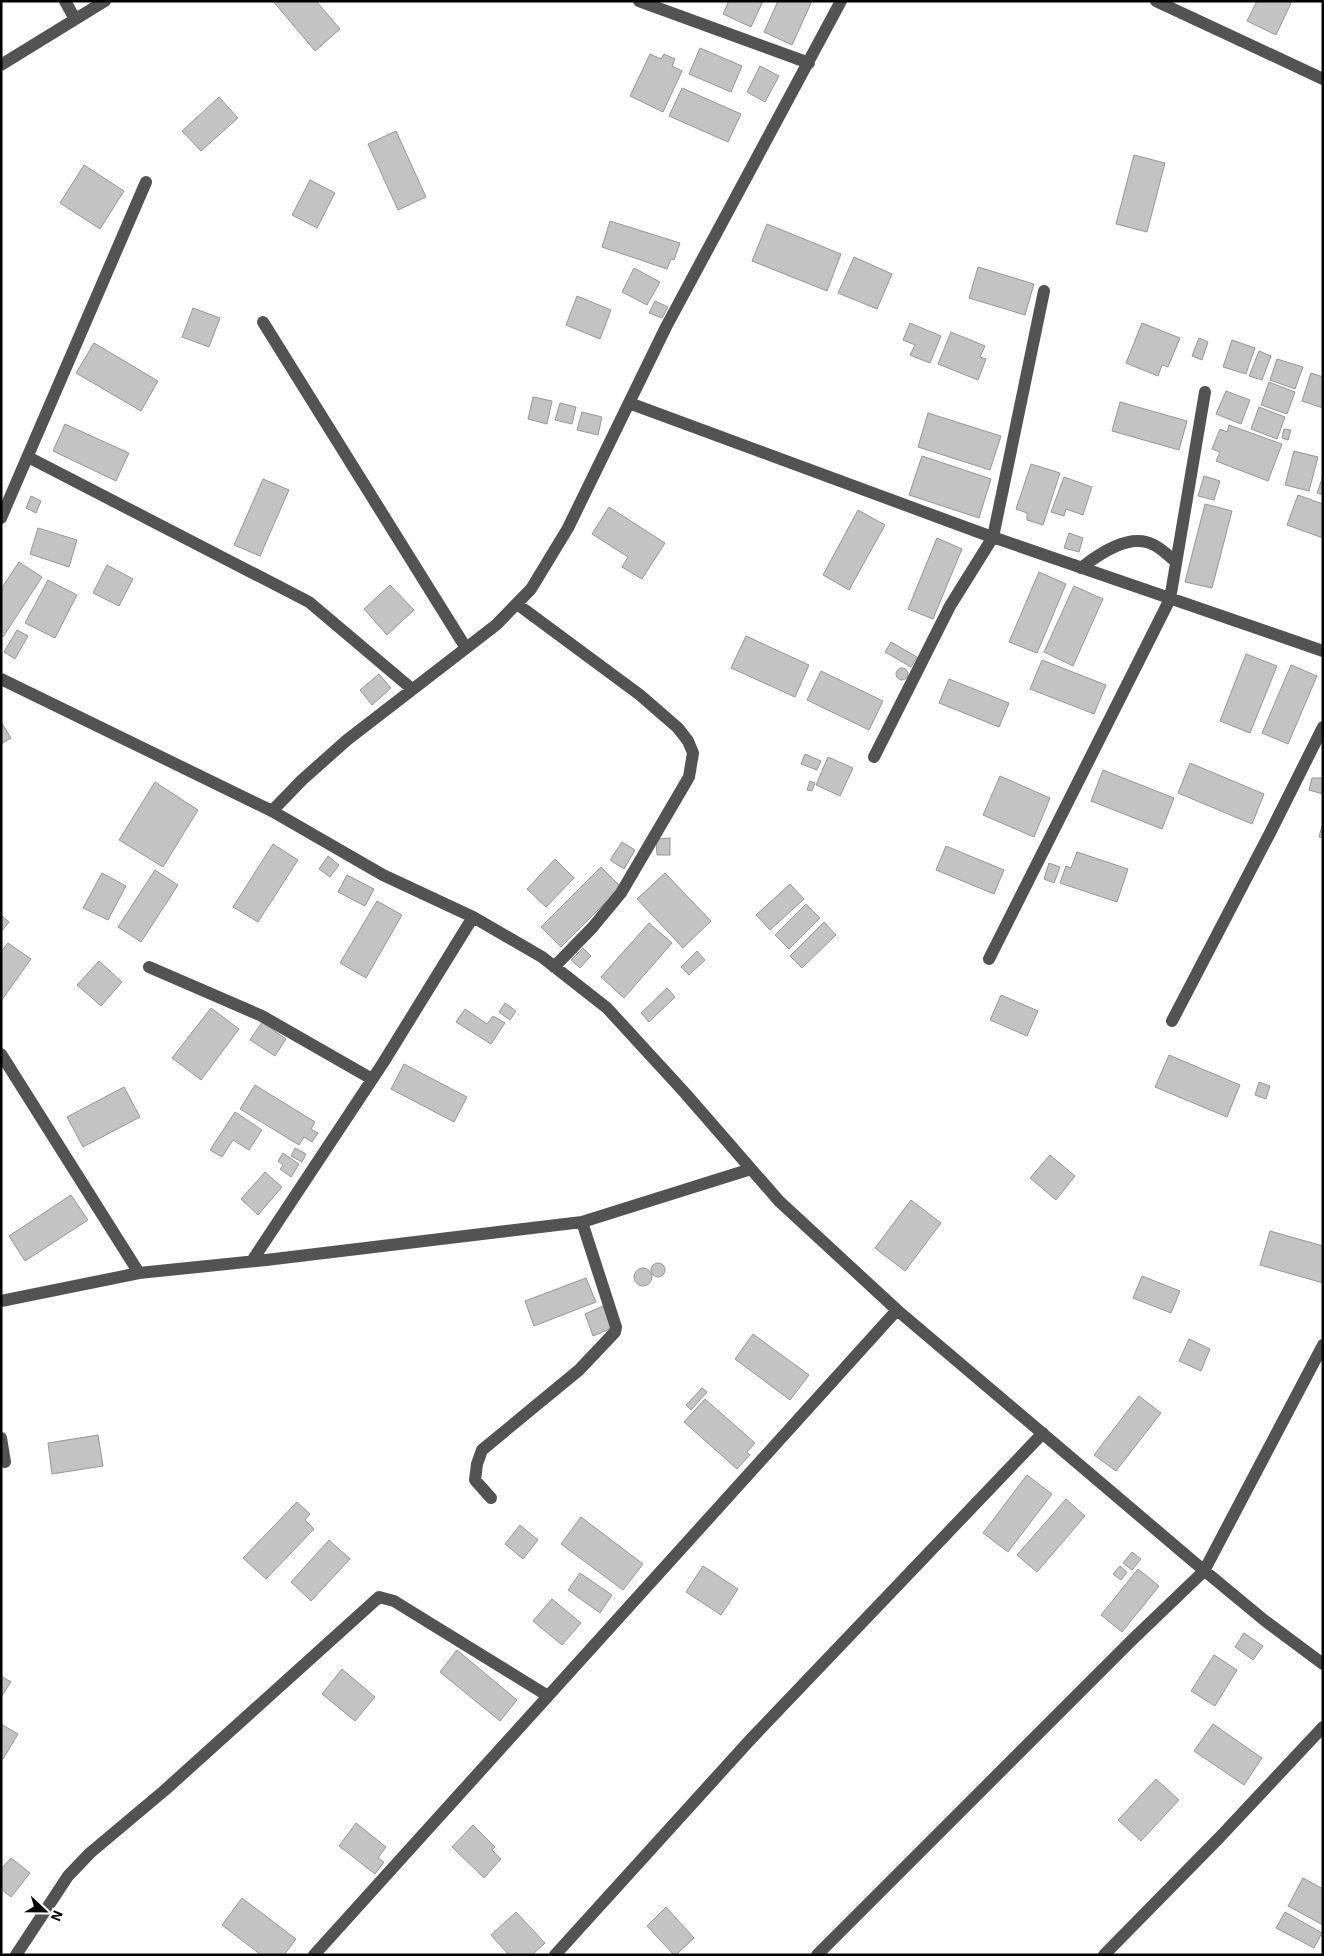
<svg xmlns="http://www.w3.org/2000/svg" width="1324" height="1956" viewBox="0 0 1324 1956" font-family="'Exo 2',sans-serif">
<rect width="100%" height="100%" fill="#fff"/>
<path fill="#c3c3c3" stroke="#979797" d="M273,1H316L340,29L315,51Z
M729,1H763L751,27L723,14Z
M778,1H812L792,45L764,32Z
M1257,1H1292L1276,35L1247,21Z
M700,48L742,66L731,92L689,74Z
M650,54L661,59L664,54L675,59L672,66L682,71L663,112L630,96Z
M760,66L779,76L765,102L747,92Z
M682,88L741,114L728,142L669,116Z
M219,97L238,118L201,151L182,131Z
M396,131L426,197L398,210L368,144Z
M1134,155L1165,163L1147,232L1116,224Z
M84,165L124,191L100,229L60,203Z
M310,180L335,193L317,228L292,215Z
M610,221L680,243L674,260L671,259L667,269L602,247Z
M767,224L841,254L827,291L752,261Z
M854,257L892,274L877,309L838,293Z
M978,267L1034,284L1025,315L969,298Z
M634,268L660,282L647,305L622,292Z
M577,296L611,310L600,339L566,325Z
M655,301L668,307L662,318L649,313Z
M193,308L220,318L209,347L182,337Z
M910,323L941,336L930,363L910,355L915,345L903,340Z
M1142,323L1180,338L1168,367L1162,365L1158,376L1126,363Z
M951,332L985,346L980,357L986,359L978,380L938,364Z
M1199,338L1208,342L1202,360L1192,356Z
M1232,340L1255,348L1246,374L1223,367Z
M94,343L158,381L141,411L76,373Z
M1259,351L1271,356L1262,380L1249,376Z
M1277,359L1303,367L1295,389L1270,380Z
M1311,373L1323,377V408L1302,401Z
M1269,382L1295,392L1287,414L1261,405Z
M1226,391L1250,400L1241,424L1216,414Z
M533,397L552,401L547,424L528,419Z
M1120,402L1187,421L1179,450L1112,431Z
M560,403L576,407L572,424L555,420Z
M1259,407L1285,417L1277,439L1251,429Z
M582,412L602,417L598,435L577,430Z
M928,413L1001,436L990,470L918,447Z
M65,424L129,453L116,481L53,451Z
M1229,425L1282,444L1268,481L1216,461L1220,452L1212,449L1220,429L1227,432Z
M1284,429L1291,430L1288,440L1282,438Z
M1294,451L1318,457L1309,491L1285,485Z
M922,456L991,479L979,518L909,495Z
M1031,464L1060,473L1043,525L1027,520V513L1016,509Z
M1204,476L1220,481L1214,500L1198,496Z
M1323,476V495L1317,493Z
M1064,477L1092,487L1083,515L1066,509L1064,516L1051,512Z
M263,479L289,490L260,556L234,545Z
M1298,495L1323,504V538L1287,525Z
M31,496L41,501L36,513L26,508Z
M1205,504L1232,511L1212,588L1185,582Z
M609,507L665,543L642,579L622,567L628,557L592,534Z
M858,510L885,525L849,590L823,575Z
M38,528L77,540L69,567L30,554Z
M1069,533L1083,538L1079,552L1064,548Z
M937,538L962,549L933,619L908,609Z
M19,562L42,577L3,637L1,635V589Z
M107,565L133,579L119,606L93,593Z
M1039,572L1066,584L1037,653L1009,642Z
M48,580L77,595L55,638L25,623Z
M390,585L414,610L387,635L364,609Z
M1074,586L1103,599L1073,666L1044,652Z
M17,630L28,636L15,659L4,652Z
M746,636L809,665L795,697L731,668Z
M891,642L917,657L911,667L885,652Z
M1246,654L1277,666L1250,733L1220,721Z
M1042,660L1106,685L1094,714L1030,689Z
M1291,665L1317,676L1288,744L1262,733Z
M896 674a6 6 0 1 1 12 0a6 6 0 1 1-12 0Z
M821,671L883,701L869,730L807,700Z
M379,674L391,688L372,705L360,690Z
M949,679L1009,703L999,727L939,703Z
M1,722L11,738L1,744Z
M805,754L821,761L817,770L801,764Z
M828,757L853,768L840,796L816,785Z
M1190,763L1264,794L1252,824L1178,793Z
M1103,770L1174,798L1162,829L1091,801Z
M1000,776L1050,798L1034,837L983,815Z
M1323,776V794L1309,790L1312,778H1322Z
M810,781L815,783L812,791L807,790Z
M155,782L198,810L163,867L119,840Z
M1323,822V838L1319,837Z
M670,838V855H657L656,839Z
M622,842L635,850L624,869L610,860Z
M273,844L298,860L258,922L233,907Z
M946,846L1004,870L994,894L936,870Z
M1077,852L1128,869L1117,902L1060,883L1066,866L1071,868Z
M328,856L339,865L330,877L319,869Z
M555,859L574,878L546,907L527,889Z
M1049,863L1060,867L1054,883L1044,879Z
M601,867L621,887L561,947L541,927Z
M155,870L178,885L141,942L118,927Z
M102,873L126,886L108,920L83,908Z
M665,873L711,921L683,948L637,899Z
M347,875L374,889L365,906L338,892Z
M790,884L804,899L770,930L756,915Z
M377,901L402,915L366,978L340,963Z
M806,904L820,918L789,949L775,935Z
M1,915L9,922L1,932Z
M824,922L836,935L802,968L790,956Z
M649,923L672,943L624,998L601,977Z
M8,943L31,959L1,1001V952Z
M583,948L591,956L580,968L571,960Z
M697,951L705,960L689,975L681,967Z
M99,961L122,982L101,1006L77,985Z
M667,988L675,997L649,1022L641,1013Z
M1001,995L1038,1011L1027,1036L990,1020Z
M505,1003L516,1011L510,1020L499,1012Z
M211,1008L239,1029L201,1080L172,1058Z
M465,1009L487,1024L493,1016L505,1023L491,1044L456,1022Z
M262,1022L286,1039L275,1056L250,1040Z
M1169,1055L1240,1085L1227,1117L1155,1087Z
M404,1064L467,1097L454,1122L391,1089Z
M1259,1082L1270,1086L1266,1099L1255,1095Z
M255,1085L315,1122L311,1129L318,1133L312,1142L304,1137L299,1145L240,1109Z
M124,1087L140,1117L83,1147L67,1117Z
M235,1112L262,1130L249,1150L233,1140L222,1157L210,1150Z
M295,1148L306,1154L302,1162L291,1156Z
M283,1153L299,1164L291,1177L280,1169L283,1165L278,1161Z
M1050,1155L1075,1176L1056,1200L1030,1178Z
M265,1172L282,1187L258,1215L241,1199Z
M71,1195L88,1220L25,1261L9,1236Z
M911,1200L941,1223L905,1271L875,1248Z
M1270,1231L1323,1246V1283L1260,1265Z
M651 1270a7 7 0 1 1 14 0a7 7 0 1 1-14 0Z
M634 1277a9 9 0 1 1 18 0a9 9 0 1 1-18 0Z
M1142,1276L1180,1291L1171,1313L1133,1298Z
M586,1278L596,1302L534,1326L525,1301Z
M603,1306L612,1328L593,1336L585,1314Z
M753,1334L809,1375L790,1400L735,1359Z
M1189,1339L1210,1349L1201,1371L1179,1361Z
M702,1388L707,1392L691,1410L686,1405Z
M1139,1396L1161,1413L1116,1471L1094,1455Z
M705,1399L755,1443L747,1452L750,1455L737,1469L684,1422Z
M98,1435L103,1466L52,1474L48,1443Z
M1027,1475L1052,1494L1008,1552L983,1533Z
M1066,1499L1085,1516L1037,1572L1017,1555Z
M297,1502L310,1514L305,1520L314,1529L266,1579L243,1558Z
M581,1517L643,1564L623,1590L561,1544Z
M520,1525L538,1540L523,1559L505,1544Z
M329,1540L350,1559L311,1601L291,1582Z
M1132,1552L1141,1559L1132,1570L1123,1563Z
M703,1566L738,1589L721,1615L686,1592Z
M1120,1566L1127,1572L1121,1580L1113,1574Z
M1138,1569L1159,1586L1122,1632L1101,1615Z
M580,1573L612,1595L600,1613L568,1590Z
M552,1599L581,1623L562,1645L533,1621Z
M1244,1633L1263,1646L1253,1660L1235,1647Z
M457,1650L517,1700L500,1721L440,1672Z
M1214,1655L1237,1670L1215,1706L1191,1691Z
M342,1669L375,1697L355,1721L322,1694Z
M1,1676L11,1682L1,1697Z
M1,1724L18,1734L3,1759L1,1758Z
M1213,1724L1262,1758L1244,1785L1194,1751Z
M1156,1779L1179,1800L1141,1841L1118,1820Z
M356,1823L386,1847L378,1858L384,1862L375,1874L339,1846Z
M473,1825L495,1847L492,1850L501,1859L484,1878L452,1847Z
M11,1858L30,1873L11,1897L1,1889V1869Z
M1303,1878L1323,1889V1925L1288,1906Z
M242,1898L296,1939L284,1955H261L222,1925Z
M666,1907L694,1938L676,1955H674L647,1926Z
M516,1912L545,1943L532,1955H509L491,1935Z
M1285,1912L1322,1933L1314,1948L1276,1928Z"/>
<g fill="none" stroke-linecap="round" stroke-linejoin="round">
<path stroke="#535353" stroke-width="12" d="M65,1L75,19
M639,1L809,63
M1156,1L1323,79
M1,65L105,1
M263,322L466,648
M629,403L981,533L1323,651
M28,457L309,602L412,689
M1,518L146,182
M1081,568C1099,554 1130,532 1154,545C1162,549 1169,556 1176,562
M517,604L640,695L678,728L688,741L693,753L689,777L621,893L592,928L554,967
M1,679L272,811L383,875L473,917L542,957L607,1008L685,1093L779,1201L897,1310L1194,1562L1264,1620L1323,1664
M874,757L950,606L993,537L1044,291
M272,811L302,780L347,740L496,625L531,589L568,528L666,327L841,1
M989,959L1170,599L1205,392
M149,967L262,1016L372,1079
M1172,1021L1271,831L1323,727
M1,1054L139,1273L1,1301
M252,1261L383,1063L473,917
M139,1273L266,1260L582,1222L751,1169
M1,1438L5,1462
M491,1498L475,1480L477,1464L482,1450L579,1370L615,1332L616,1327L582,1222
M16,1955L68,1876L90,1853L165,1790L379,1597L394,1601L548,1696
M314,1955L897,1310
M555,1955L750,1740L1043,1433
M817,1955L1132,1640L1204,1571L1323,1345
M1104,1955L1219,1838L1323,1727"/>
</g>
<rect width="1324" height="1956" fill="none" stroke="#000000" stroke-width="5"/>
<g transform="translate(45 1911) rotate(112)" stroke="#ffffff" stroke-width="4" paint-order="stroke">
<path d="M0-4L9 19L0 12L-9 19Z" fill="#000000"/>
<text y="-8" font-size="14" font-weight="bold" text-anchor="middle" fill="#000000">N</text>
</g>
</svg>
